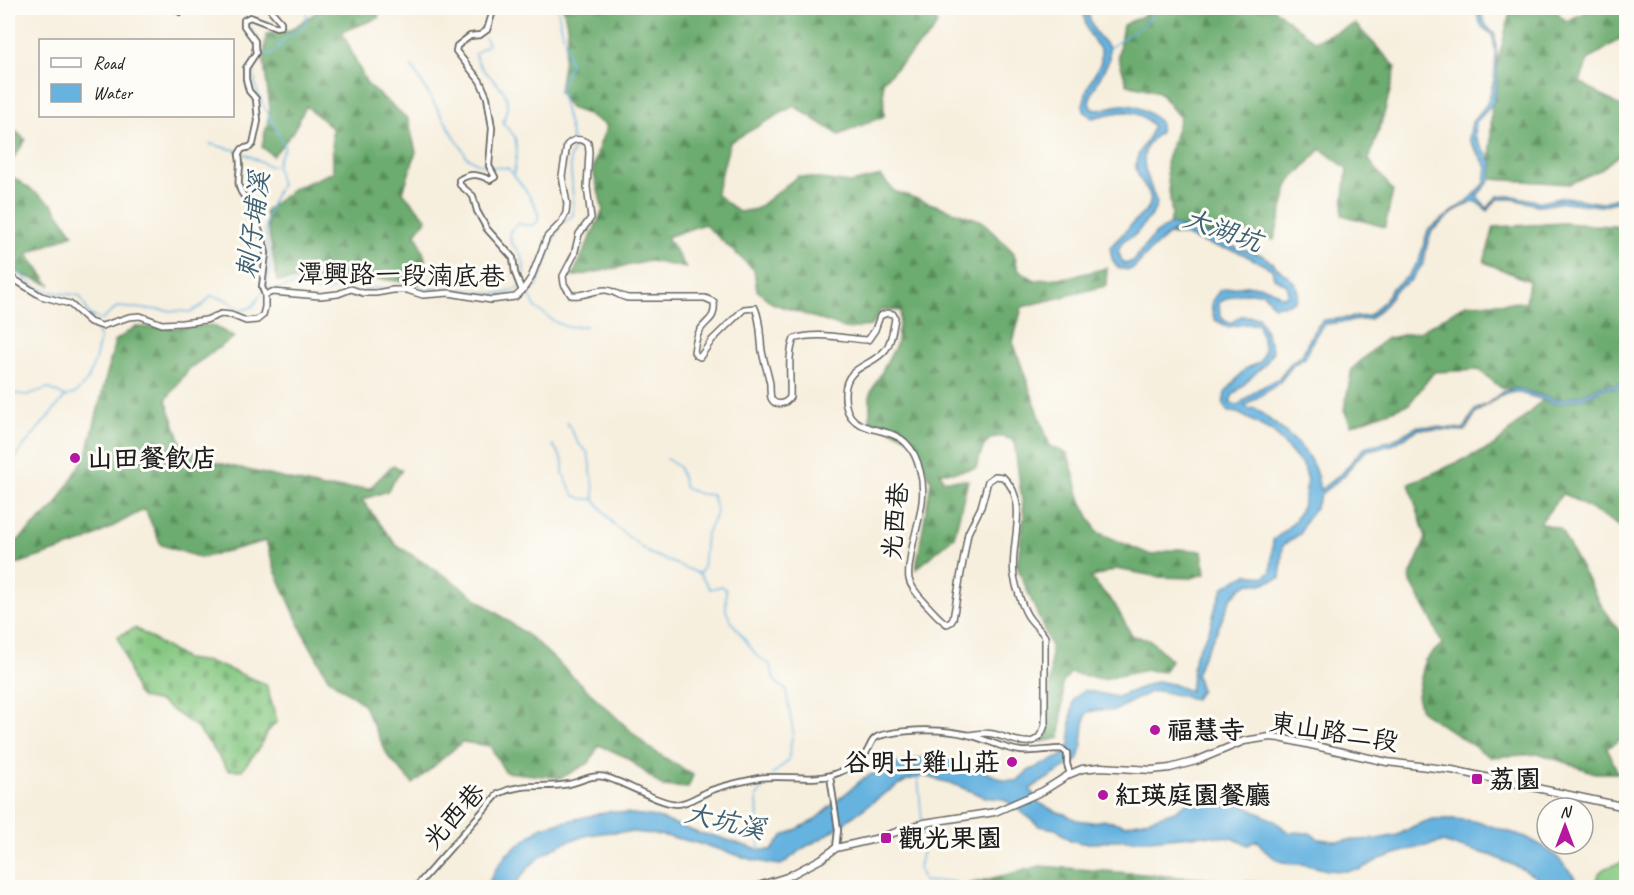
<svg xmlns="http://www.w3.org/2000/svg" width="1634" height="895" viewBox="0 0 1634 895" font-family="Caveat,'LXGW WenKai TC',sans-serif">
<defs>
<pattern id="grass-tufts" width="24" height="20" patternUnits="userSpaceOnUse" patternTransform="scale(1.5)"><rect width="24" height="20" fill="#85c881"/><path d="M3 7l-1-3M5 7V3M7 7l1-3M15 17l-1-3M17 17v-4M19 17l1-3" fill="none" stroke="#72ab6f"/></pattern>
<pattern id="forest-firs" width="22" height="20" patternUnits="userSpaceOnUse" patternTransform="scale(1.5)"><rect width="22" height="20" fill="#6cac6f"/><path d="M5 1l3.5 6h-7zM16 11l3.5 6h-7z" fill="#588b5a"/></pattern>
<pattern id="cemetery-stones" width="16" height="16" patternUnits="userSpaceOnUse" patternTransform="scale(1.5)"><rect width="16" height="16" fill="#85c881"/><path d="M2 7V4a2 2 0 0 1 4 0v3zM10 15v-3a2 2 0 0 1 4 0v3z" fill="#72ab6f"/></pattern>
</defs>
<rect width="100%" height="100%" fill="#fdfcf7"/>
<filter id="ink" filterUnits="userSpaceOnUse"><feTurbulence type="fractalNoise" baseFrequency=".0167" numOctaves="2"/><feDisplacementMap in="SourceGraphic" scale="12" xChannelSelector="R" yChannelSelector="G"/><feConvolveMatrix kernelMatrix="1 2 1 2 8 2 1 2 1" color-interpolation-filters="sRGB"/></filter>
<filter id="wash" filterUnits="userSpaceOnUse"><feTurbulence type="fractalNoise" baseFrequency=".008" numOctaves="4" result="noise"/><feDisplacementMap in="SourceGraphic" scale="24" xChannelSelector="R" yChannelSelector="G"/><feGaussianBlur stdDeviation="1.35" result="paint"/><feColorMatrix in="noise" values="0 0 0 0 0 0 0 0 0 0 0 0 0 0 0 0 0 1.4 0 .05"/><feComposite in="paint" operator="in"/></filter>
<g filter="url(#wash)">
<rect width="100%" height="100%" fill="#f7efde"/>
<path fill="url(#grass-tufts)" stroke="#50724e" stroke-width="1.5" d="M1626,862V887H1595C1595,867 1610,866 1626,862Z"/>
<path fill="url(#forest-firs)" stroke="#446446" stroke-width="1.5" d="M319,8H380L378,18L342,32L367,84L408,119L416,152L403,192L427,219L416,233L425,258L420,284L381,279L277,281L265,211L293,189L333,172L332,128L306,106L293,132L273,156L262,147L270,109L264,63L266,34L289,31L319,10Z
M563,8H929L937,23L933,32L883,81L884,116L839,135L794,106L730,142L716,194L739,212L756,209L798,176L851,183L881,176L894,191L982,221L1014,253L1018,270L1035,280L1070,277L1107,268L1106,286L1022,307L1013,342L1050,446L1068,454L1081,501L1097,532L1151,555L1177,549L1202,551L1205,574L1191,578L1160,577L1116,569L1091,578L1115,605L1132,636L1149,639L1171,660L1164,672L1147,670L1103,679L1070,673L1062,684L1063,696L1060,738L1042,742L1049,720L1051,647L1017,566L1024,516L1014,441C987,428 982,447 976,468L954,472H940L943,480H968L954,537L916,569L931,481L913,440L870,420V394L896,345L901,311L882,309L871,326L847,329L772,303L757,290L754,270L704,224L667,237L686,268L650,261L572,277L603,210L593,170L599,146L607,126L587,114L570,108L559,92L568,29Z
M1159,8H1273L1314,41L1355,24L1396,67L1384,114L1369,160L1393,191L1385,227L1342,215L1347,169L1321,149L1289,183L1274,240L1252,232L1166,235L1172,215L1166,163L1180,118L1159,92L1127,84L1118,56L1123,25Z
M1511,8H1553L1566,21L1595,8H1626V35L1588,60L1580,82L1626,110V149L1600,170L1569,184L1490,179L1492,87Z
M8,125L26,140L8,166L10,175L52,204L73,234L27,254L50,285L8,270Z
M1563,223L1626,227V530L1563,493L1540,523L1560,529L1600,603L1626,641V736L1607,748L1618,773H1595L1541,754L1490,757L1421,711L1417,696L1425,660L1442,644L1431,619L1409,579L1426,538L1409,484L1494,446L1546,397L1500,387L1479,370L1434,372L1409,404L1351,425L1344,410L1352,369L1385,339L1421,331L1466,304L1526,302L1529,281L1484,262L1494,227Z
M212,325L234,337L189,369L166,400L181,442L206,460L324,488H370L393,465L402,470L387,491L362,500L396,545L447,577L534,640L649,748L693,775L688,788L662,786L626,757L599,745L589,763L561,778L505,772L490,746L462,742L413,784L388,756L363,704L328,678L304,635L275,570L266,541L201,558L161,545L145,509L84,542L8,567L9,549L56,505L87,454L115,341L135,327L179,328Z
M1040,866L1272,884L1279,887H958Z"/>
<path fill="url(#cemetery-stones)" stroke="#50724e" stroke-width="1.5" d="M135,628L185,659L210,662L266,684L277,721L266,734L259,748L242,770H228L211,745L195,726L160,702L142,698L136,692L118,636Z"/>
<path fill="#66b3e0" stroke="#41687e" stroke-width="1.5" d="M1083,8H1087C1091,27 1094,33 1109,47V60L1092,93L1089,103L1092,109C1102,111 1102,109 1111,107C1131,101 1146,109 1160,122V132C1156,136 1149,141 1147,146C1138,165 1152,186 1157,204L1153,213L1135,235L1124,240L1118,250L1121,259L1125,264L1133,261L1155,234L1170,224L1210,235L1232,246L1264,256L1296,284L1298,293L1296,300L1288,304L1274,306L1263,293C1247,291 1232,294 1219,303L1220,315L1226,322H1232L1241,316L1258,317L1263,325L1273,351L1266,363L1232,396L1230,403L1238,405L1257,390L1278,379L1290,364L1302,355L1313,332L1323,320L1369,316L1383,302L1392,288L1407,277L1419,261L1428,230L1472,197L1485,183L1487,167L1469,139L1472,122L1487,104L1494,82L1496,53L1492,35L1481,25L1475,8H1479L1486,25L1495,35L1497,58V84L1493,104L1476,122L1475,137L1493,164L1490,181L1477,196L1487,208H1488L1497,196H1513L1542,202L1564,197L1601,203L1626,195V199L1601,206L1564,202L1541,206L1513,199H1497L1488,211L1475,201L1458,209L1432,231L1427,245L1423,264L1410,281L1395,290L1386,304L1370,319L1325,324L1315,336L1305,358L1293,365L1279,383L1245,406L1249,409L1255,408C1285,433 1315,448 1320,490L1344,471L1355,457L1367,446L1391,441L1418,426L1464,429L1475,410L1487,404L1502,392L1516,388L1557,400L1584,394L1603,385L1620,384L1626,380V384L1622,386L1621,388H1605L1586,397L1557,404L1516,392L1502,395L1476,413L1465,431L1419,429L1392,445L1368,450L1356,460L1345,475L1321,494L1315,509L1305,522L1300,534L1283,545L1280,578L1261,584L1250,583L1242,587L1231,598L1217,631L1202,658L1196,675L1201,690L1195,699L1159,691L1150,692L1114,711L1100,710L1087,712C1081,727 1085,745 1078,760L1030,789L1039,803L1057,812L1065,814L1076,820L1092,822L1104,820L1125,825L1143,821L1175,811L1195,797L1206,796L1225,797L1275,821L1288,832L1310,833L1319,839L1336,841L1377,839L1398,835L1414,826L1432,819H1454L1474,821L1526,837L1542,846L1557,857L1583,887H1546L1539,879L1524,870L1493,856L1442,842L1408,850L1380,859L1359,870L1342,871L1328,870L1302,864H1291L1279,861L1265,851L1257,840L1248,845L1231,838L1201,835L1149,840H1111L1098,843H1082L1070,840L1056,829L1039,826L1017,808L1003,799L983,797L973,792L950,783L924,776L907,780L887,792L824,837L807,846L781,865C756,863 735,854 711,847C652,830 584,818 533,863C526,870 519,880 512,887L486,888L496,869L507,854L542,827L610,811L656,817L698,833L715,836L759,850H772L783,836L813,821L864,778L888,767L910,760L935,756L959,761L1004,780L1017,781L1028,771L1062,756L1070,745L1071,717L1074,699L1084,690L1117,697L1158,681L1172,684L1190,691L1195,655L1209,631L1216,606L1224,587L1237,579L1248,574L1264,577L1271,571L1273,540C1293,526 1303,514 1306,490C1307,482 1307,474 1304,467L1273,432L1238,413L1229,412L1223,405L1225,393L1245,369L1260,362L1265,350L1258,324H1246L1228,327L1215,320L1212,312V301L1220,290C1243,286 1263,280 1282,297L1288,295L1287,285L1274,278L1272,269L1239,252L1210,245L1173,231L1151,250L1134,268L1128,270L1118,268L1112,259L1110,247C1118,239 1125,232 1133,223C1141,214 1155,208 1149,193C1145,184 1137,179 1136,168C1135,151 1150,141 1153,126C1135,104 1114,113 1092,118L1084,111L1083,105L1088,87L1101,62V50C1088,35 1085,27 1083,8Z"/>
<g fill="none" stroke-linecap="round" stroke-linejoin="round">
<path stroke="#66b3e0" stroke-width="1.5" d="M558,8L559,16L570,64L560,89L574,147L570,158L573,198V215L565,222
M247,23L256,36L260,52
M485,38L488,44L475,54C479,76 511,84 507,108C506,113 504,118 503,123L515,137L517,152L514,173
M1109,48L1143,25L1160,8
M412,67L467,157L477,163L488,166
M210,144L239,151
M243,153L269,166H274
M492,167L508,168C513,175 554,219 532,225C528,226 521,224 517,224L510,231L511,243C523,253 528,269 521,282
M8,270C21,270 25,281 36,287C50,294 66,293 80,296L92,320
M264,288C278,267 262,246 266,224C268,210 274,196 281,184C276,167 274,163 285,148C276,124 251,94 254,67C254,63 258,58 260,54L274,53L283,41L306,24L307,8
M265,288L278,289L298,284L314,291L324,293L347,283L352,284L365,289L402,287
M409,288C424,289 439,288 453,289C472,290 504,301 519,287
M524,293L529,294L537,286L549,254L552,243L560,228
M529,294L536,308L555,322L566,327L586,326
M90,315L102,320L117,307L191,312L203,305L211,296L225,299L241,310C255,309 255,303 262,292
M8,393L27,395L48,388L64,396
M567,422L578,443L588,453L594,489V499L615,526L649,553L700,574L710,589L722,586L726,590V611L731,621L757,656L770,665L775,681L786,690L793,732L788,761L772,775
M553,445L563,461V474L574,495L583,499H594
M667,459L679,467L685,488L700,494L712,495L717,512L706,535L703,568L700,573
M8,469L22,448L65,397L76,393L87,381L95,361L100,339L94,325
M918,778L922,821
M922,825L924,845L919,868L923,881C934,883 943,880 955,882L956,888
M759,851L757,796L769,779"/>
</g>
</g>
<g filter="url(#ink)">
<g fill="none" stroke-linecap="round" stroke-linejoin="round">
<g stroke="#696660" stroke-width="8">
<path id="minor" d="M177,8L180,12L186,8
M494,8L487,30L480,35L470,36L457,46L456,51L480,81L487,97L492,128L489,166L495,177L490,180C479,174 470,173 459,180L460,185L473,196L477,211L487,229L513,258L515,273L522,291
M239,154L242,149L250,147L253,144L258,121L256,99L249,91L246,79V68L256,53L255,47V41L244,26V20L250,17L276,27L281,26V22L269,8
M239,156C243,170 233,184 244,196C248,200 254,201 257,205L256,223L263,239L266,253L262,287L265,295
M830,776L838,830L836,848
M415,888L498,794C524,781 544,789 569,784C582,781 592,774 605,777C625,782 657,803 677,804C689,804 703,792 715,789C729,784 745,781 759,778C785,774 816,783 840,772C848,769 857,763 863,757C873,747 867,737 887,734C913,729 944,729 969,735C986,739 1003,749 1021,751C1035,752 1048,749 1062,749L1067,753V764L1070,774"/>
</g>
<g stroke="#696660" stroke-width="8">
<path id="tertiary" d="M8,277L12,278L41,296L70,304L90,322L102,326L129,317L140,316L162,324L182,323L206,320L221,314L231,315L246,321L257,320L263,315L265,307V295L272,292L320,296L338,294L351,289L363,293H376L393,290H407L423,295L449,293L491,300L515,297L522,291L531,278L547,237L561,223L566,213L567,204L562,176L567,145C574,138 580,138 588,143L589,152L587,187L591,218L579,234L574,255L563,276L564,284L571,295C582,297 593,290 605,290C613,290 620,297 628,298H705L714,302C716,321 706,319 699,332C696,338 695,345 694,352L696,355L700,357L712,340L744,309L755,308C761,321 760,337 762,351C764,362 768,373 770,384C770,388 770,394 771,398C775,407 786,404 790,397C791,378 787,357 794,339C817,331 845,339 868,340L875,330L880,316L887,313L893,314L895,318C893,328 892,341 886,349C873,367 846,364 845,393C843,438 887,423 906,443C913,450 918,462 920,471C929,502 913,531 910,561C909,566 908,573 909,579C911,589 921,598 927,605C933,611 939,619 947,624L951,622L953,619L968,533L981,507L988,481L995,476L1003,477C1031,502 1009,544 1014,576C1016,587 1023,611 1030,619C1035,626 1041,630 1045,637V724C1038,755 1012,738 993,734C985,732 977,734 969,735"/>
</g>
<g stroke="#696660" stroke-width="9">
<path id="secondary" d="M752,888L787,877L821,859L836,848L875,839L924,823L995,812L1043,791L1070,774L1082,769L1101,767L1152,770L1170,768L1196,761L1244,741L1270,737L1280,738L1387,762L1452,770L1626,807"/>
</g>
<use href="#minor" stroke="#fff" stroke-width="4.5"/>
<use href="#tertiary" stroke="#fff" stroke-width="5"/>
<use href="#secondary" stroke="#fff" stroke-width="6"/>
</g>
</g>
<g fill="#b5179e" stroke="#fdfcf7" stroke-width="2">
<circle cx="75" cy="458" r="6"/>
<circle cx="1155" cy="730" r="6"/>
<circle cx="1012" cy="762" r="6"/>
<rect x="1471" y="773" width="12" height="12" rx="3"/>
<circle cx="1103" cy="795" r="6"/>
<rect x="880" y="832" width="12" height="12" rx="3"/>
</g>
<g text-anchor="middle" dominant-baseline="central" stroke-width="6" stroke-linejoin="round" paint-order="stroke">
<g font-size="26" fill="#1c1c1c" stroke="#fdfcf7">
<text transform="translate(401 275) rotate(1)">潭興路一段湳底巷</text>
<text transform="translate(895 521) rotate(-84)">光西巷</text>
<text transform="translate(1334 732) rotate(9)">東山路二段</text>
<text transform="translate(454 816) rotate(-48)">光西巷</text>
</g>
<g font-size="26" font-weight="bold" fill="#1c1c1c" stroke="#fdfcf7" text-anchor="start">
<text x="87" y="458">山田餐飲店</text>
<text x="1167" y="730">福慧寺</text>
<text x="1000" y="762" text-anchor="end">谷明土雞山莊</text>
<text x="1489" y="779">荔園</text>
<text x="1115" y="795">紅瑛庭園餐廳</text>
<text x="898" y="838">觀光果園</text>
</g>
<g font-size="27" font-style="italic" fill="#3d6074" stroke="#fdfcf7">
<text transform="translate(253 225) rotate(-83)">刺仔埔溪</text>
<text transform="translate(1223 230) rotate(19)">大湖坑</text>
<text transform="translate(725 821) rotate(13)">大坑溪</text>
</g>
</g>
<rect width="1634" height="895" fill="none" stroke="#fdfcf7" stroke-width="30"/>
<rect x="39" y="39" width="195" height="78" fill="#fdfcf7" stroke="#a3a29f" stroke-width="1.5"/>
<rect x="51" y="58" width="30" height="9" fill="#ffffff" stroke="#a3a29f" stroke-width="1.5"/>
<text x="93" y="69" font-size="18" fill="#1c1c1c">Road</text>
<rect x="51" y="84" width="30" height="18" fill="#66b3e0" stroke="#a3a29f" stroke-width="1.5"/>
<text x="93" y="99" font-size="18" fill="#1c1c1c">Water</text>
<g transform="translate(1565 826)"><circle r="28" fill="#fdfcf7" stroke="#a3a29f" stroke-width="1.5"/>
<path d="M0-4.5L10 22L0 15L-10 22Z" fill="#b5179e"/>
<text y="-9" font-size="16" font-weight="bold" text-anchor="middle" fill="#1c1c1c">N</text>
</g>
</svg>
